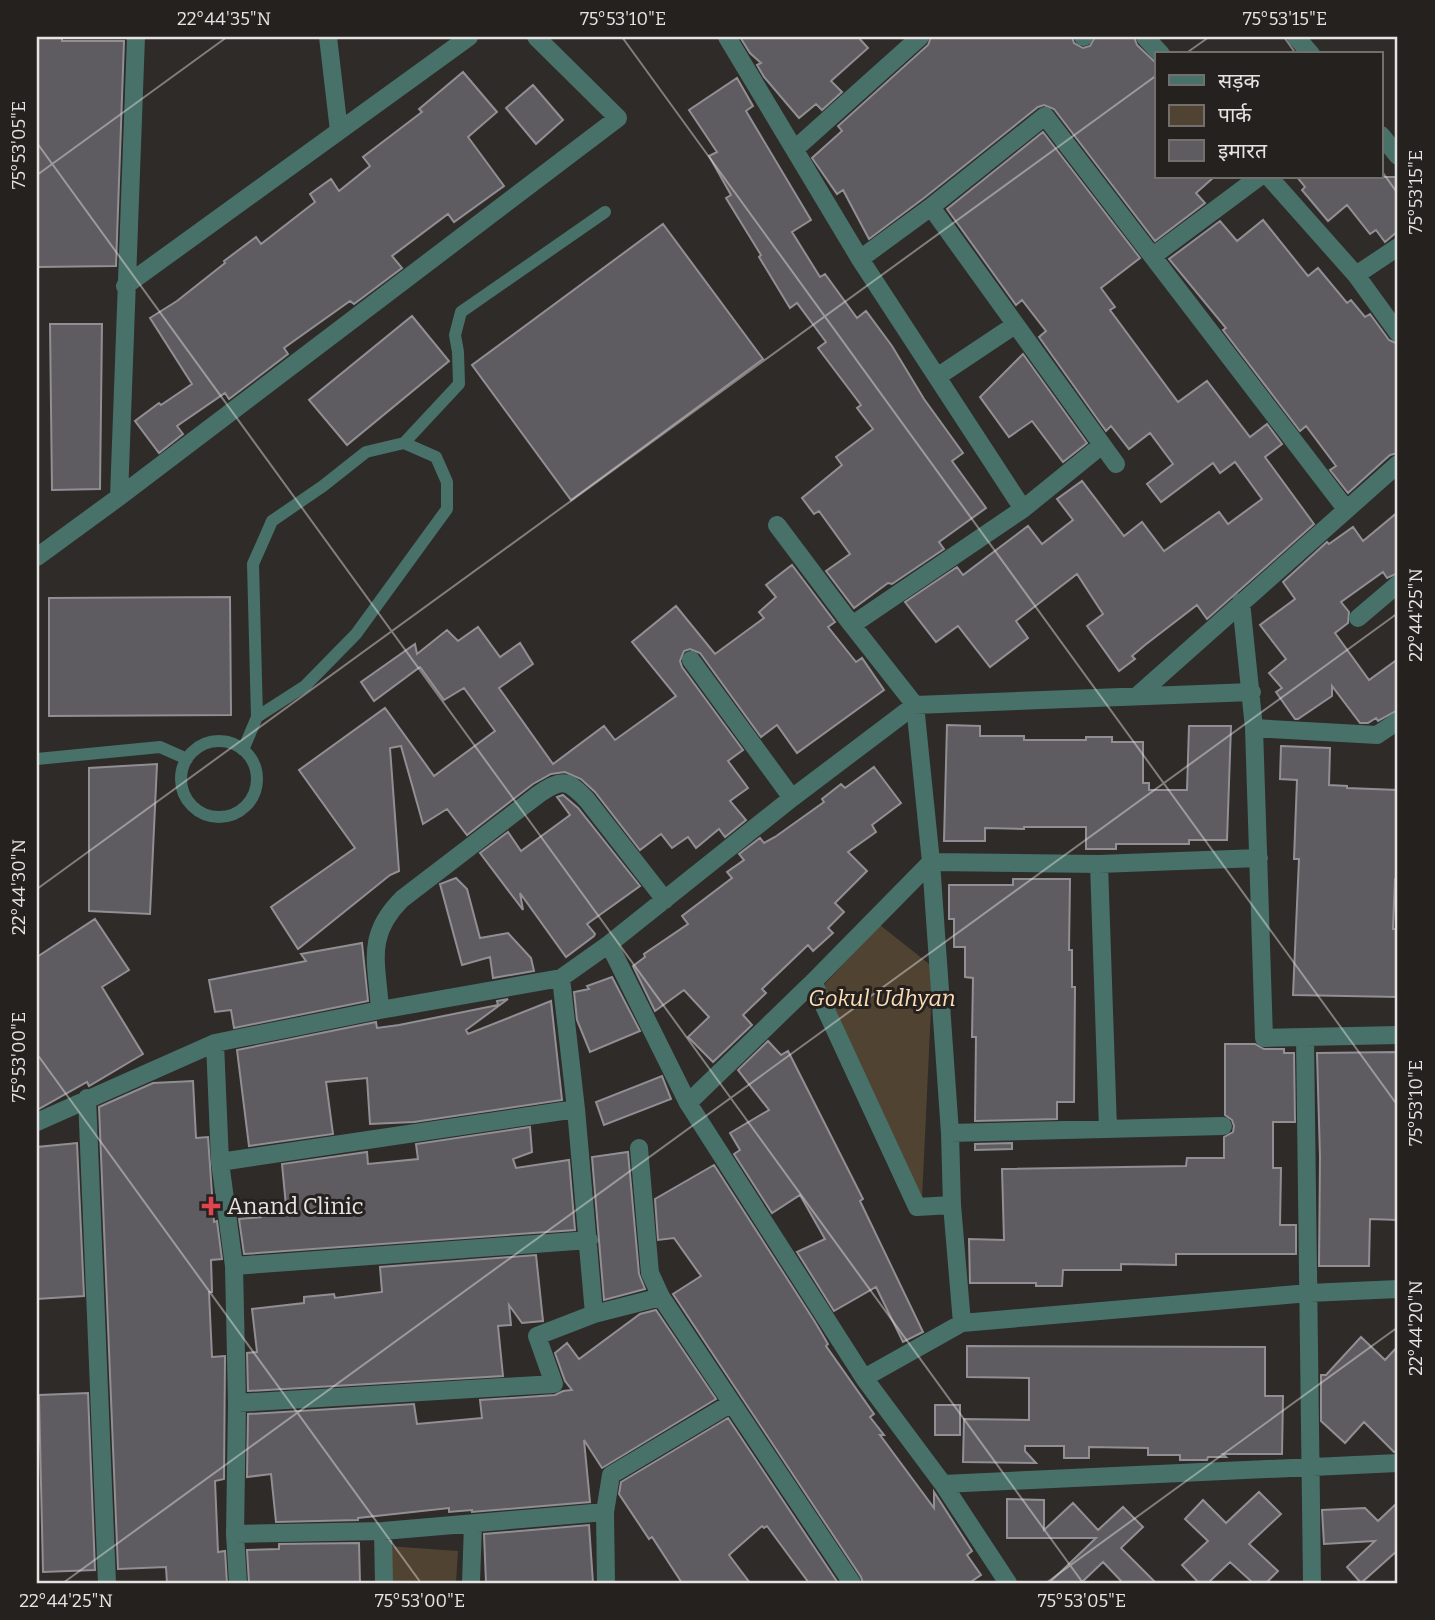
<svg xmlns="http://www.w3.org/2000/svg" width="1435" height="1620" viewBox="0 0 1435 1620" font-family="Bitter,'Noto Sans Devanagari',serif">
<rect width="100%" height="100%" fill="#2e2b28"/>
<path fill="#514332" d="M880,925L933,967L922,1199L822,987Z
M387,1546L458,1551L456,1583H387Z"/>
<path fill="#5e5c60" stroke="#918f93" stroke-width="2" d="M37,37H62V41H124L116,266L37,267Z
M740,37H858L868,48L831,81L842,92L822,110L816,104L799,118L764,77L757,65L761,63L750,53Z
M931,37H1072L1074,43L1083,48L1090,46L1095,37H1134L1137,45L1157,64V177H1214L1196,193L1205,203L1155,241L1054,109L1044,105L1038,107L924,198L869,239L843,190L837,194L812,158L842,131L838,126L928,45Z
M463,72L497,112L468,137L504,186L454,222L448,214L392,256L402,268L354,304L350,301L284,348L288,354L229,399L225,393L177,426L183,434L159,453L135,421L159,403L161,405L192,384L150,318L177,301L225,263L224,261L256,237L261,244L315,202L310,194L331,179L339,191L370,166L363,157L422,112L419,109Z
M737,78L753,106L746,111L811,220L792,232L820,277L825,274L857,318L866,311L892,346L924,399L963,453L952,461L986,508L939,542L944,549L892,584L888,583L854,608L826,571L850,554L819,511L814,514L802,498L842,465L836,457L873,429L857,408L861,405L818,348L826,342L797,303L790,308L759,257L761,255L726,198L731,195L709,156L717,152L689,110Z
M533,85L563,120L536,144L506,108Z
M1043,132L1140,258L1101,288L1115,307L1110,310L1178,402L1207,381L1250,437L1267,424L1282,444L1265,457L1314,524L1207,619L1197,605L1145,645L1132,656L1135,659L1119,671L1087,626L1103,614L1077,574L1016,621L1028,638L990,667L958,626L936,642L905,602L957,567L963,575L1028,526L1042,544L1073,520L1057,499L1082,481L1124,536L1142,522L1164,551L1219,512L1228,524L1262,499L1235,462L1220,473L1213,463L1161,502L1147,484L1173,464L1150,433L1129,449L1111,426L1106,431L1039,337L1046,331L1022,300L1016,305L947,209Z
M1297,177H1398V231L1385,242L1376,230L1370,234L1347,205L1328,221L1302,190L1305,187Z
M1263,220L1308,276L1318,268L1347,303L1351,300L1365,317L1370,314L1389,340L1398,344V453L1390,455L1348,493L1330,470L1336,466L1306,426L1300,431L1223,330L1226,328L1169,259L1220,221L1237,241Z
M663,224L763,359L571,500L472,365Z
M412,316L449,361L347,445L309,400Z
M50,324H102L100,489L52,490Z
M1023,354L1087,443L1063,462L1032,421L1009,437L980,397Z
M1398,512V573L1387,578L1383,572L1341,602L1349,612L1348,623L1335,633L1369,680L1398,659V710L1378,721L1376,718L1368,723H1360L1332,686V696L1298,719H1295L1276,692L1282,688L1269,673L1286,659L1260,625L1295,599L1283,582L1327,542L1329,544L1353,527L1363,541Z
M792,565L835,622L828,627L856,662L862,658L884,690L797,753L777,725L761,737L700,653L690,649L684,651L680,661L682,667L743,750L728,761L748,788L730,801L746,820L725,837L719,829L696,848L688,837L672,848L661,834L640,850L595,792L581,779L565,772L551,774L533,784L467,835L447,809L423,824L401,746L390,748L399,871L390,875L298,949L271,907L355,848L299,770L385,708L434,776L495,731L464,688L444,700L420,667L374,701L361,682L415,644L417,654L447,630L458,641L478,627L500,657L520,643L533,664L499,688L553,764L604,726L615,740L676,696L632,642L676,606L715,654L764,618L759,612L776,597L766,585Z
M230,597L231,715L49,716V598Z
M947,725L980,726V736H1024V740H1086V737H1112V742H1143V783H1149V790H1187L1189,726H1231L1227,840H1189V844H1116V849H1086V827H1024V829L985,828V841H944Z
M1281,746L1330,748L1329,785L1347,786V788L1398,790V879H1395L1393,929H1398V997L1293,995L1299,859H1294L1297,780L1280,779Z
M157,764L150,914L89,911V768Z
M874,767L901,803L872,825L876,832L848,852L867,871L835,903L844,912L828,928L833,933L813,951L808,945L762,989L766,993L743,1015L752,1025L713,1062L688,1037L709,1017L684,990L655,1011L633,966L645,957L644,954L688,924L682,916L732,878L727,872L744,860L739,854L760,838L764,843L775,837L824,802L822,799L841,784L845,788Z
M563,795L578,808L640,886L587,924L595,934L594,936L566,957L520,893L523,910L480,853L508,832L521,851L570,815L557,797Z
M456,878L467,889L480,938L508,933L531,958L534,971L493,978L490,957L462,965L440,884Z
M1013,879H1070L1069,950H1072V987H1075L1074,1102H1057V1119L975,1121L976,1037H972L973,978L965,977V947H954V919H949V885H1013Z
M95,919L129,970L102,987L143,1054L89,1086L87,1082L37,1110V957Z
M362,943L368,1001L234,1028L231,1010L215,1012L209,980L306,961L301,954Z
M612,977L640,1031L590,1052L577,1020L574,992L589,989L587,986Z
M508,999L466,1030L468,1034L551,1001L562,1100L414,1122L370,1124L367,1078L326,1082L333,1134L249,1146L237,1050L376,1022L377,1028L399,1025L498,1005L497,1001Z
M768,1041L781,1055L788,1051L863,1199L860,1201L923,1332L903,1342L876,1287L834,1311L797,1252L825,1239L800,1195L772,1213L734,1154L740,1150L730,1133L769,1110L738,1070Z
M1225,1044H1255L1264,1049H1284V1053H1294L1295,1122H1273V1168H1281L1280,1225H1296V1254H1176V1265L1121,1264V1270H1063L1062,1286H1036V1283H970L969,1239L1004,1240L1002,1169L1186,1166L1187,1158H1224V1137L1233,1132L1234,1126L1232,1120L1225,1115Z
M1398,1052V1220L1370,1219L1369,1266H1319L1320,1157L1317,1053Z
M662,1076L671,1099L604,1125L596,1102Z
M193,1081L196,1138L208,1137L214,1222L217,1221L222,1259L211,1260L212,1292H209L212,1357L225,1356L224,1479L215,1481L218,1552L225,1551L227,1583H167L166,1567L118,1569L99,1107L153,1083Z
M530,1127L532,1152L513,1159L516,1168L569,1160L575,1230L244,1254L239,1219L261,1217V1209L286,1206L282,1164L367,1152L368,1164L418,1159L416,1144Z
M77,1143L84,1296L37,1299V1147Z
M1012,1143V1149L975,1150V1144Z
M628,1152L639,1274L645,1289L604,1300L592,1157Z
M714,1165L815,1322L828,1344L826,1346L874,1414L870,1417L884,1435H880L934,1508V1492L972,1551L967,1555L981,1575L969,1583H863L861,1577L673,1294L701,1276L674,1238L658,1240L655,1199Z
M536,1255L543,1321L522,1323L509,1305L511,1325L498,1326L503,1376L248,1391L247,1353L257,1352L252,1309L304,1303V1297L334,1294L335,1298L382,1292L380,1267Z
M656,1310L716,1399L602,1468L584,1440L590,1502L472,1512V1510L449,1512V1508L358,1518V1520L276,1522L271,1474L247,1477L248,1414L414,1404L417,1424L482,1418L480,1400L555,1395L563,1391L572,1390L565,1381L555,1353L567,1343L579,1359L640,1314Z
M1361,1337L1385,1360L1398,1346V1452H1394L1364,1422L1345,1443L1321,1421V1375H1326Z
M967,1346L1265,1347V1396H1283L1282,1454H1223L1226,1457H1208L1207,1460H1180V1455H1148V1448L1089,1447V1458H1064V1446H1025V1451L1036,1463L963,1462L964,1419L1029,1420V1378L967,1377Z
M88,1393L95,1570L43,1572L39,1395Z
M935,1405H960V1435H935Z
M728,1418L838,1583H809L767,1526L764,1528L762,1526L729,1555L750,1583H682L652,1537L649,1539L619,1494L621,1482Z
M1259,1492L1281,1514L1249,1544L1278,1571L1266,1583H1253L1230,1562L1208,1583H1199L1182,1565L1208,1541L1185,1519L1203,1500L1226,1523Z
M1007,1499L1044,1500V1530L1073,1503L1098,1530L1123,1507L1143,1527L1121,1548L1156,1583H1123L1103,1562L1081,1583H1049L1096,1538H1007Z
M1398,1502V1550L1361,1583L1347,1567L1375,1541L1324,1544L1322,1510L1365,1508L1378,1521Z
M589,1525L593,1583H486L484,1534Z
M359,1543L360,1583H249L247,1550L279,1549V1544Z"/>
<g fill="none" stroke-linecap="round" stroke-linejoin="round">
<path stroke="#487169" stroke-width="12" d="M404,443L459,384L458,352L455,335L461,312L605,212
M181 779a38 38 0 1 1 76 0a38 38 0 1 1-76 0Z
M243,750L257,717L253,564L272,521L323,486L366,452L404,443L436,457L447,482V509L356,634L305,686L257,717
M37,759L160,747L187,759"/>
<path stroke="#487169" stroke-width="18" d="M328,37L339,131
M727,37L860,259L1023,509L852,625
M1083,37H1084
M1145,37L1161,54
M1296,37L1311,54
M1381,135L1398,156
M795,149L920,37
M1269,177L1356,275L1398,333
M931,207L1116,464
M1153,256L1259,177
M860,259L931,207L1045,116L1346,509
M1356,275L1398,247
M125,286L469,37
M937,377L1015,325
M119,497L136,37
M1023,509L1102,445
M777,525L852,625L915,705L931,862L950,1133L952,1205L962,1323
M37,557L119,497L618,118L536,37
M1241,602L1254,728L1264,1038L1398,1035
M1358,618L1398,584
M691,660L792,798
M1137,696L1398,464
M1254,728L1377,735L1398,721
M1099,864L1108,1129
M609,944L688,1103L864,1378L943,1484L1008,1583
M813,982L917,1207L952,1205
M380,1010C377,962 365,936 402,899L539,794C563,778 568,780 587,800L665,900
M1305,1037L1312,1583
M215,1043L220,1162L234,1266L237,1403L235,1534L238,1583
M87,1098L107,1583
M688,1103L813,982L931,862L1099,864L1259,858
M37,1122L215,1043L380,1010L561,978L609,944L792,798L915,705L1252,692
M950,1133L1223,1126
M639,1148L650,1273L661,1297L852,1583
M220,1162L576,1109
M234,1266L589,1240
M594,1314L661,1297
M864,1378L962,1323L1309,1293L1398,1289
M237,1403L554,1384L537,1336L594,1314L576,1109L561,978
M943,1484L1398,1463
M383,1531L384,1583
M235,1534L383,1531L605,1512
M471,1583L473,1524
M606,1583L605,1512L611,1475L730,1404"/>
</g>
<path fill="none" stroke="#e6e4e2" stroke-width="2" stroke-opacity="0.45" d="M622,37L1398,1106M1284,37L1296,54M1185,54L1209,37M37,143L1083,1583M1381,170L1398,194M37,175L227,37M37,889L1157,75M37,1054L421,1583M63,1583L1398,613M1046,1583L1398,1327"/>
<path fill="#e0444e" stroke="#24211f" stroke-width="2.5" d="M207.5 1195.5h7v7h7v7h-7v7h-7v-7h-7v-7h7z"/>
<g text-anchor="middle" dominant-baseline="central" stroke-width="6" stroke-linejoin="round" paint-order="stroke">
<g font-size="23" font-style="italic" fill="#fdddb6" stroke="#24211f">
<text x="882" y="998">Gokul Udhyan</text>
</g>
<g font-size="23" fill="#e6e4e2" stroke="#24211f" text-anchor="start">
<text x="227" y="1206">Anand Clinic</text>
</g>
</g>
<rect width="1435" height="1620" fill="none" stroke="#24211f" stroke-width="77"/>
<rect x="1155" y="52" width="228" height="126" fill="#24211f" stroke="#726f6d" stroke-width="2"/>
<rect x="1169" y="75" width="35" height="10" fill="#487169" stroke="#726f6d" stroke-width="2"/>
<text x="1218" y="88" font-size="21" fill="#e6e4e2">सड़क</text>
<rect x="1169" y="105" width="35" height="21" fill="#514332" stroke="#726f6d" stroke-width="2"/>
<text x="1218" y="122" font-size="21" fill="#e6e4e2">पार्क</text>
<rect x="1169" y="140" width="35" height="21" fill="#5e5c60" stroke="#726f6d" stroke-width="2"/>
<text x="1218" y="158" font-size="21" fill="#e6e4e2">इमारत</text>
<rect x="38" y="38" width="1358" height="1544" fill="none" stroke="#e6e4e2" stroke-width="2.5"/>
<g font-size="18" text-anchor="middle" fill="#e6e4e2">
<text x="224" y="25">22°44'35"N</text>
<text x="623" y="25">75°53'10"E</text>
<text x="1285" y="25">75°53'15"E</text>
<text transform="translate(19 145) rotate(-90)" y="6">75°53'05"E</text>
<text transform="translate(1416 192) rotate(-90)" y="6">75°53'15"E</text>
<text transform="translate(1416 615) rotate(-90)" y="6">22°44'25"N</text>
<text transform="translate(19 887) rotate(-90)" y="6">22°44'30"N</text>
<text transform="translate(19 1057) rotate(-90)" y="6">75°53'00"E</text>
<text transform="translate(1416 1103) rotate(-90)" y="6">75°53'10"E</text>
<text transform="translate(1416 1328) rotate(-90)" y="6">22°44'20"N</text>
<text x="66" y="1607">22°44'25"N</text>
<text x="420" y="1607">75°53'00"E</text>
<text x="1082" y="1607">75°53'05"E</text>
</g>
</svg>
